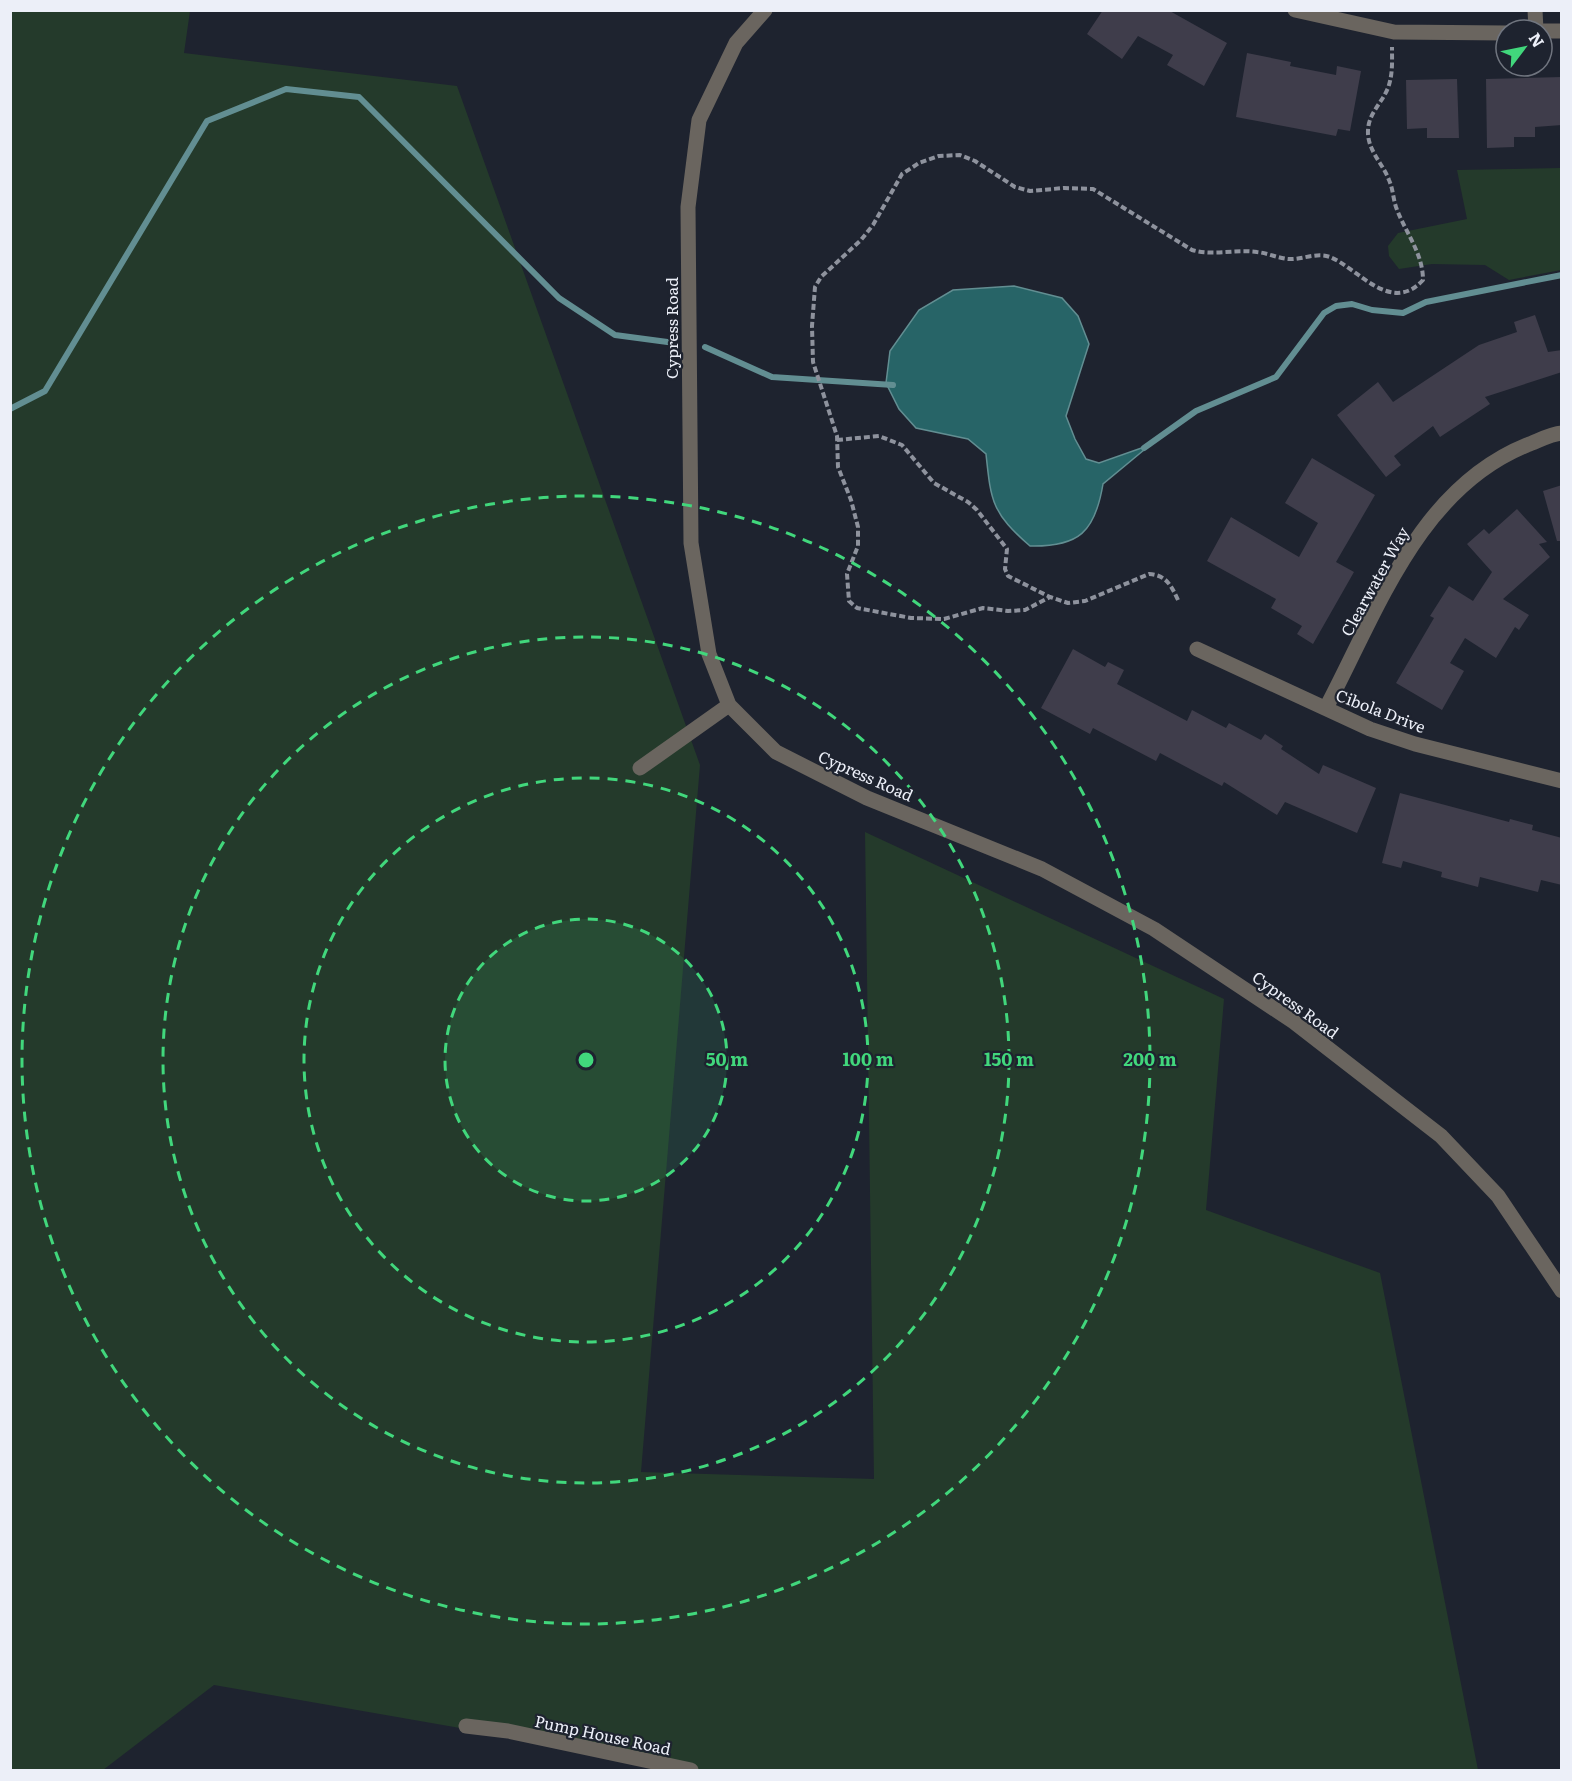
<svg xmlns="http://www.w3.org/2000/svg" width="1572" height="1781" viewBox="0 0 1572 1781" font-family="Literata,serif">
<rect width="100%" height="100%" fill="#1e232f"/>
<path fill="#243a2b" d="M11,11H190L184,53L457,86L700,765L641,1472L874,1479L865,832L1224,999L1206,1210L1380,1273L1478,1770H701L214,1685L103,1770H11Z
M1561,168V270L1509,280L1485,265L1432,264L1399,269L1389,256L1388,246L1398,233L1467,219L1457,170Z"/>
<path fill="#276467" stroke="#628e92" stroke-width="1.5" d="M1014,286L1062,298L1078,316L1089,344L1066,416L1075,439L1086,459L1099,463L1150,445L1103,484C1095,532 1079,547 1030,546C992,513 991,502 986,454L968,439L916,428L899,409L886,383L890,351L919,310L953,290Z"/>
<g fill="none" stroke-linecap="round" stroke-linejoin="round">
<path stroke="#628e92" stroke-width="6" d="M705,347L772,377L893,385
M10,409L45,391L207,121L286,89L359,97L559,298L615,335L675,343
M1144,448L1196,411L1276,377L1324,313L1336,306L1352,304L1372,310L1403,313L1426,302L1562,275"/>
</g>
<path fill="#3f3d4b" d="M1103,10H1168L1227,43L1204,86L1167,65L1173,55L1138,36L1122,59L1087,34Z
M1247,53L1291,62L1290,66L1336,75L1337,66L1361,71L1350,131L1338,129L1336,136L1236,117Z
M1562,77V125L1535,127V137H1514V147L1487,148L1486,79Z
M1457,79L1459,138H1427V128L1407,129L1406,80Z
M1535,315L1548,352L1562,350V372L1485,397L1490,404L1440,437L1433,426L1394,456L1401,465L1386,477L1337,415L1378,382L1393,402L1479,345L1517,332L1514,322Z
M1312,458L1375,495L1336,562L1354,572L1313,644L1297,634L1302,626L1271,608L1276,599L1207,561L1231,517L1299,557L1318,523L1285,503Z
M1562,485V541H1557L1543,491Z
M1517,509L1547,542L1539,544L1550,557L1503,599L1529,615L1519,630L1515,627L1496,658L1465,638L1450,663L1464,671L1442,710L1396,683L1434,618L1430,616L1449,586L1473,601L1492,572L1467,544L1484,529L1489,534Z
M1073,649L1105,667L1108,662L1124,670L1117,684L1187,721L1192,710L1226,728L1229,723L1261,740L1265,734L1283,746L1281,749L1319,774L1323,765L1376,788L1357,833L1285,802L1277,815L1224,782L1222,786L1160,753L1156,761L1093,728L1090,734L1041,708Z
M1400,793L1509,822L1510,819L1533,825L1532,830L1562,838V885L1541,880L1538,892L1480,877L1478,887L1441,877L1442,872L1403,861L1401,868L1382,863Z"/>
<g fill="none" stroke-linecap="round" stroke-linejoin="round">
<path stroke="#8e929d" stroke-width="4" stroke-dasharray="6 3" stroke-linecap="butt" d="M837,440L879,436L902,445L934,483L968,502L977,510L1007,549L1005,569L1008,576L1050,597
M1178,600C1171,585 1166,575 1149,574L1085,601L1068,603L1050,597L1025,610L1008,611L983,608L944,619L911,618L857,608L849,601L847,574L858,546V527L851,500L838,467L837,436L813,362L812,326L815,287L821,277L861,240L873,225L902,174L919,163L939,156L960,155L975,161L1015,187L1030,191L1064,188L1093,189L1192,250C1213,256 1235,249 1257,252C1267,253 1278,258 1288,259C1302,260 1316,252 1330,257C1359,269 1391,315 1423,280C1423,253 1405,232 1396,207C1393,198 1393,189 1389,180C1383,164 1369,152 1368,134C1367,114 1381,105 1388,88C1393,74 1392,61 1392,47"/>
<path stroke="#6a655f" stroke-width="15" d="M765,10L736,43L699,120L688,207L691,543L709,654L729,705L776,752L867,798L1042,869L1154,929L1294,1022L1441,1136L1498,1196L1562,1291
M1295,10L1394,32L1506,33
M1535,10L1536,30
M1542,31H1562
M1197,649L1370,729L1415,744L1562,781
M1326,708C1377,612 1418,489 1527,445C1538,441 1550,434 1562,433
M640,768L729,705
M466,1726L508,1731L691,1770"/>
</g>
<circle cx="586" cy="1060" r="141" fill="#41d77c" fill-opacity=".12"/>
<g fill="none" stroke="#41d77c" stroke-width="3" stroke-dasharray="10 8">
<circle cx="586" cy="1060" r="141"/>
<circle cx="586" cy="1060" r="282"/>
<circle cx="586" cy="1060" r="423"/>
<circle cx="586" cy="1060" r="564"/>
</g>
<g text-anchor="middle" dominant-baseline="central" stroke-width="4.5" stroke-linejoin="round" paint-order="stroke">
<g font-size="16" fill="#eceff8" stroke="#1e232f">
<text transform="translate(671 328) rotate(-90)">Cypress Road</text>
<text transform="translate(1374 581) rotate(-61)">Clearwater Way</text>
<text transform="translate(1381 710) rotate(21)">Cibola Drive</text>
<text transform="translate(866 775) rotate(24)">Cypress Road</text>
<text transform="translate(1296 1004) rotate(36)">Cypress Road</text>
<text transform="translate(603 1734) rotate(12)">Pump House Road</text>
</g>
</g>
<circle cx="586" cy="1060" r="9" fill="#41d77c" stroke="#1e232f" stroke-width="3"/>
<g font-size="18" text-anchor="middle" font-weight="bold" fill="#41d77c" stroke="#1e232f" stroke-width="4.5" stroke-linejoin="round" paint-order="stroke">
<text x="727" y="1066">50 m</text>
<text x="868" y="1066">100 m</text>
<text x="1009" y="1066">150 m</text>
<text x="1150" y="1066">200 m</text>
</g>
<rect width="1572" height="1781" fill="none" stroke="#eceff8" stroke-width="24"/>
<g transform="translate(1524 48) rotate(58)"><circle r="28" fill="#1e232f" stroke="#70757f" stroke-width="1.5"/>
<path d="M0-4.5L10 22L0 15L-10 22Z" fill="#41d77c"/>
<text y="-9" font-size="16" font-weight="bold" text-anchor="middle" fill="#eceff8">N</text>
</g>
</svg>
